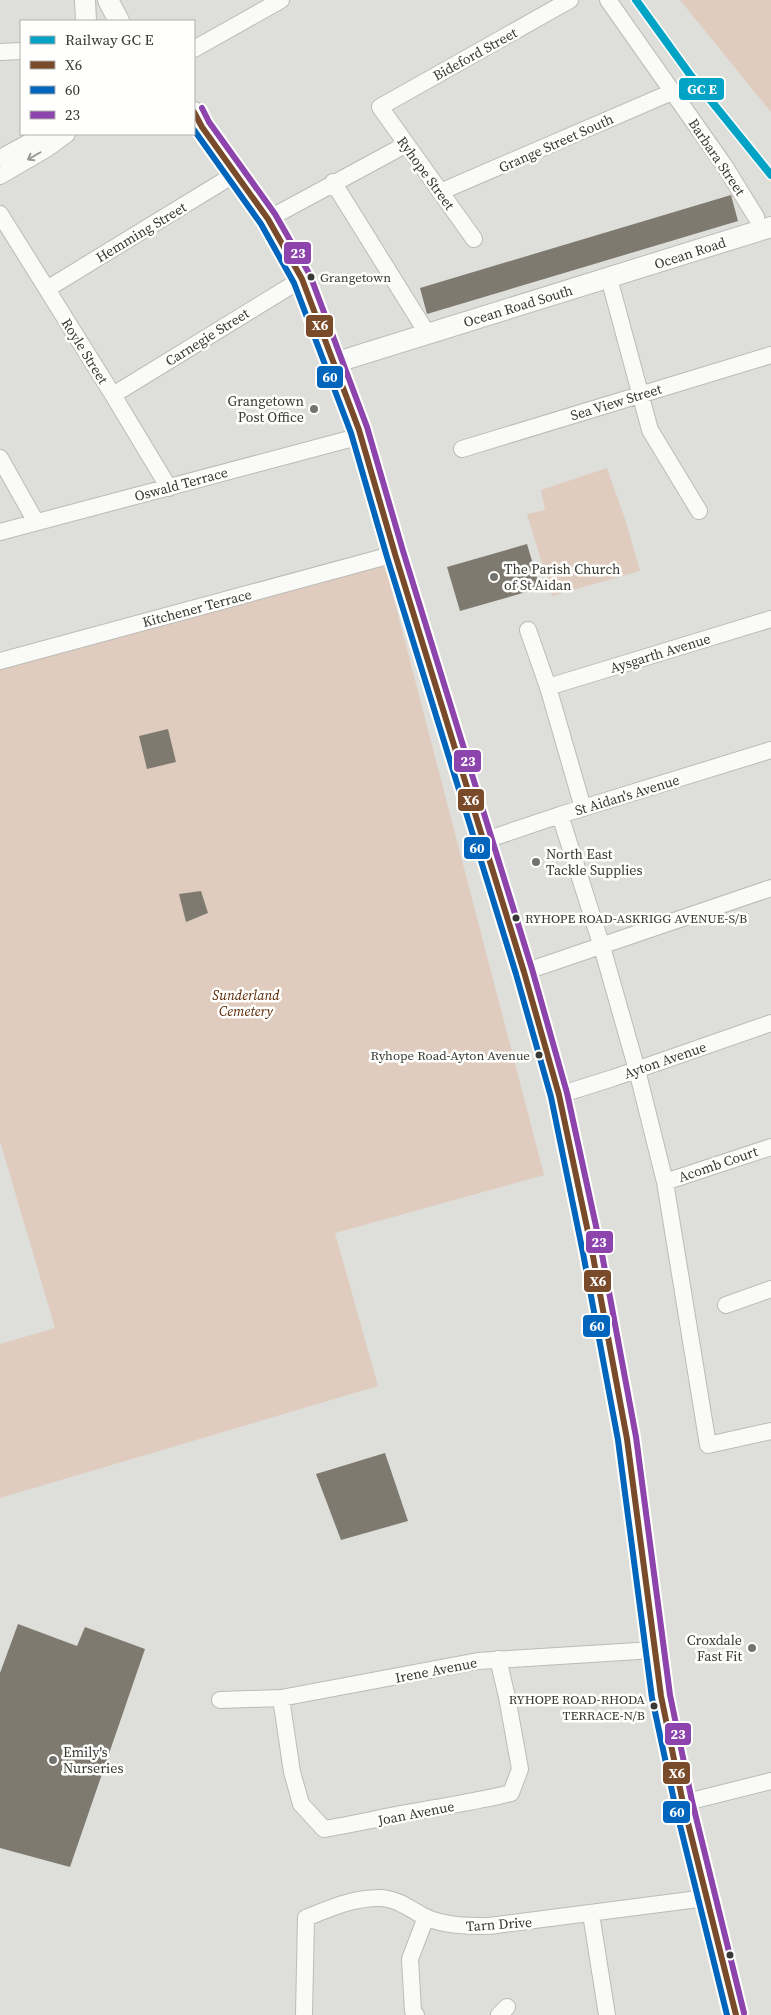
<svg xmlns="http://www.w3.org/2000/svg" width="771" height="2015" viewBox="0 0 771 2015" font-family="'Source Serif 4',serif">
<rect width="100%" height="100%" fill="#dededa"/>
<path fill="#e0ccbf" d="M680,0H771V112Z
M607,468L627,525L640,571L552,596L527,514L545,510L541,490Z
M384,561L544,1175L335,1233L378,1386L0,1498V1344L55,1328L0,1141V667Z"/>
<path fill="#7e7a70" d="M731,195L738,221L427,314L420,288Z
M527,544L540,588L460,611L447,567Z
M168,729L176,762L147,769L139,736Z
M201,891L208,913L186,922L179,894Z
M385,1453L408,1521L341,1540L316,1474Z
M18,1624L77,1646L85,1627L145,1649L70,1867L0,1848V1673Z"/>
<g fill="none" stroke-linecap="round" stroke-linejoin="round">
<g stroke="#bbbbb8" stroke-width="18">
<path id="minor" d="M608,0L724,165L756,217
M194,49L281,0
M0,52L21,51
M0,158L44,134
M0,176L48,148L67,134
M333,182L427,333
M440,192L672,92
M0,214L113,395L169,488
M268,219L405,145
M474,239L380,107L570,0
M609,278L650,430L699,511
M47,289L235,174
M113,395L302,279
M462,449L771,355
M0,458L36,522
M0,532L361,436
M528,630L548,687L583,808
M0,661L395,554
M548,687L771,619
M560,815L602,947L637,1070L665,1182L708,1445L771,1431
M483,841L560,815L771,750
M524,972L771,888
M559,1095L613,1078L771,1023
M665,1182L771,1147
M726,1305L771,1289
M281,1698L292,1772L301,1804L324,1829C356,1824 387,1816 419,1811C450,1805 480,1801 511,1793L520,1769L507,1697L498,1659
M220,1700L281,1698L478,1661L654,1650
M683,1803L771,1781
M591,1914L607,2015
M304,2015L306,1918C330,1908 353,1898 379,1898C397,1898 410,1909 425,1917C445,1926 467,1926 489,1926L706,1898
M416,2015L413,2011L410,1959L426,1917
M499,2015L507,2007"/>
</g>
<g stroke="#bbbbb8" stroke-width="22">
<path id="major" d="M85,0L86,21
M108,0L119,21
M194,112L202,127L268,219L302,279L359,430L395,554L524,972L559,1095L592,1251L627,1439L661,1696L683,1803L736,2015
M334,363L771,227"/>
</g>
<use href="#minor" stroke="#fafaf9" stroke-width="16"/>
<use href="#major" stroke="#fafaf9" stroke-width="20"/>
<g stroke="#fffffe" stroke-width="10">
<path id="bus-1" d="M194,112L202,127L268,219L302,279L359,430L395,554L524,972L559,1095L592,1251L627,1439L661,1696L683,1803L736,2015"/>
</g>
<g stroke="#fffffe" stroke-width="10">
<path id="bus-2" d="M194,130L261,224L294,283L351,433L387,557L516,974L551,1097L583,1253L618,1440L652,1698L675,1805L727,2015"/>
</g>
<g stroke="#fffffe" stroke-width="10">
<path id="bus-3" d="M202,108L209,122L275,214L310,275L367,427L403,551L532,969L567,1093L601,1249L636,1437L670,1695L692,1801L744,2013"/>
</g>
<use href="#bus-1" stroke="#7a4b2a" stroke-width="6"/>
<use href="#bus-2" stroke="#0065bd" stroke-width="6"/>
<use href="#bus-3" stroke="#8e44ad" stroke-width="6"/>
<g stroke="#fffffe" stroke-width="11">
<path id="rail-1" d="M636,0L691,76L771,175"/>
</g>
<use href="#rail-1" stroke="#03a3c6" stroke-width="8"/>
</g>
<defs><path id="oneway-shaft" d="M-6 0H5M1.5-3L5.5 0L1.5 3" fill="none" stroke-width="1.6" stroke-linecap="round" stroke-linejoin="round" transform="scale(1.25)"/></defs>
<use stroke="#999998" href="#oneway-shaft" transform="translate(34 156) rotate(150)"/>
<g fill="#383836" stroke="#fffffe" stroke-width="2">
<circle cx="311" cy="277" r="4.5"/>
<circle cx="516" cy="918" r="4.5"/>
<circle cx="539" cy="1055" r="4.5"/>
<circle cx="654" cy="1706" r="4.5"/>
<circle cx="730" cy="1955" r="4.5"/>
</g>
<g fill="#72726f" stroke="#fffffe" stroke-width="2">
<circle cx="314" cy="409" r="5"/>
<circle cx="494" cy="577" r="5"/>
<circle cx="536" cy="862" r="5"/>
<circle cx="752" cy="1648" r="5"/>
<circle cx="53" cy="1760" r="5"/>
</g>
<g text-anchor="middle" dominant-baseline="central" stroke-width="5" stroke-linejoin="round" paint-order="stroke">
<g font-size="13" fill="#383836" stroke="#fffffe" text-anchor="start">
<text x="320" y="277">Grangetown</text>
<text x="525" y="918">RYHOPE ROAD-ASKRIGG AVENUE-S/B</text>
<text x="530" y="1055" text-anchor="end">Ryhope Road-Ayton Avenue</text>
<text x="645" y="1699" text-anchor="end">RYHOPE ROAD-RHODA<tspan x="645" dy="16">TERRACE-N/B</tspan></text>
</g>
<g font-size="14" fill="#383836" stroke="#fffffe">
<text transform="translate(475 54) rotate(-29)">Bideford Street</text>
<text transform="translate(556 143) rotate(-24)">Grange Street South</text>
<text transform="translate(717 157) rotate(56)">Barbara Street</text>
<text transform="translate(426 173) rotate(54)">Ryhope Street</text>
<text transform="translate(141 232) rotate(-31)">Hemming Street</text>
<text transform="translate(690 253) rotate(-18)">Ocean Road</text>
<text transform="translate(518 306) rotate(-17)">Ocean Road South</text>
<text transform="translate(207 337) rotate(-32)">Carnegie Street</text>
<text transform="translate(85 351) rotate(58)">Royle Street</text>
<text transform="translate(616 402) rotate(-17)">Sea View Street</text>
<text transform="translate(181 484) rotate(-15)">Oswald Terrace</text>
<text transform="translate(197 608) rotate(-15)">Kitchener Terrace</text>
<text transform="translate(660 653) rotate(-17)">Aysgarth Avenue</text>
<text transform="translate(627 795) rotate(-17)">St Aidan's Avenue</text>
<text transform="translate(665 1060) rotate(-19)">Ayton Avenue</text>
<text transform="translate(718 1164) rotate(-19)">Acomb Court</text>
<text transform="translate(436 1670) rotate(-11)">Irene Avenue</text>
<text transform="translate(416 1813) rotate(-11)">Joan Avenue</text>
<text transform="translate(499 1924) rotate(-4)">Tarn Drive</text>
</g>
<g font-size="14" fill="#383836" stroke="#fffffe" text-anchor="start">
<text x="304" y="401" text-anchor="end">Grangetown<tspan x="304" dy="16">Post Office</tspan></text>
<text x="504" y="569">The Parish Church<tspan x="504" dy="16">of St Aidan</tspan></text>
<text x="546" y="854">North East<tspan x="546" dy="16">Tackle Supplies</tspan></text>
<text x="742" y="1640" text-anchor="end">Croxdale<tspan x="742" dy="16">Fast Fit</tspan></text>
<text x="63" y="1752">Emily's<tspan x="63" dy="16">Nurseries</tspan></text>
</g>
<g font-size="14" font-style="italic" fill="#5c2700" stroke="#fffffe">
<text x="246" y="995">Sunderland<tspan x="246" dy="16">Cemetery</tspan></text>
</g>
</g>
<g stroke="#fffffe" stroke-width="2">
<rect x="678" y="77" width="47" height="24" rx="5" fill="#03a3c6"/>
<rect x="283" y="241" width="29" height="24" rx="5" fill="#8e44ad"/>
<rect x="305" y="314" width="29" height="24" rx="5" fill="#7a4b2a"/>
<rect x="316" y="365" width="28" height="24" rx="5" fill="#0065bd"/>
<rect x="453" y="749" width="29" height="24" rx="5" fill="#8e44ad"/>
<rect x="457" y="788" width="28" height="24" rx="5" fill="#7a4b2a"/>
<rect x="463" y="836" width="28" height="24" rx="5" fill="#0065bd"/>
<rect x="585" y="1230" width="29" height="24" rx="5" fill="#8e44ad"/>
<rect x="583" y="1269" width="29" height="24" rx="5" fill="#7a4b2a"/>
<rect x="582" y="1314" width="29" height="24" rx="5" fill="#0065bd"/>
<rect x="664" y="1722" width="28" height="24" rx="5" fill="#8e44ad"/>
<rect x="662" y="1761" width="29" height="24" rx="5" fill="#7a4b2a"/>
<rect x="662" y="1800" width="29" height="24" rx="5" fill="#0065bd"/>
</g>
<g font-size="14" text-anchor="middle" font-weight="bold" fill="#fff">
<text x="702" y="94">GC E</text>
<text x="298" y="258">23</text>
<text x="320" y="330">X6</text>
<text x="330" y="382">60</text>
<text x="468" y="766">23</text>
<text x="471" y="805">X6</text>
<text x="477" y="853">60</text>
<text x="599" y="1247">23</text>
<text x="598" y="1286">X6</text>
<text x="597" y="1331">60</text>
<text x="678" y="1739">23</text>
<text x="677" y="1778">X6</text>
<text x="677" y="1817">60</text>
</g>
<rect x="20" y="20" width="175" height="115" fill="#fffffe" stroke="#afafae"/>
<rect x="30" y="36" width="25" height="8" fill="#03a3c6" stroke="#afafae"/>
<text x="65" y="45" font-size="15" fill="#383836">Railway GC E</text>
<rect x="30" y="61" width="25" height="8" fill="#7a4b2a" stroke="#afafae"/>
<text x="65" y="70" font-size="15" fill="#383836">X6</text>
<rect x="30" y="86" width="25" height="8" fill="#0065bd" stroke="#afafae"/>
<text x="65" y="95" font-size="15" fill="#383836">60</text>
<rect x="30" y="111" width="25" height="8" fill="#8e44ad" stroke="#afafae"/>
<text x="65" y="120" font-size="15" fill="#383836">23</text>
</svg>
